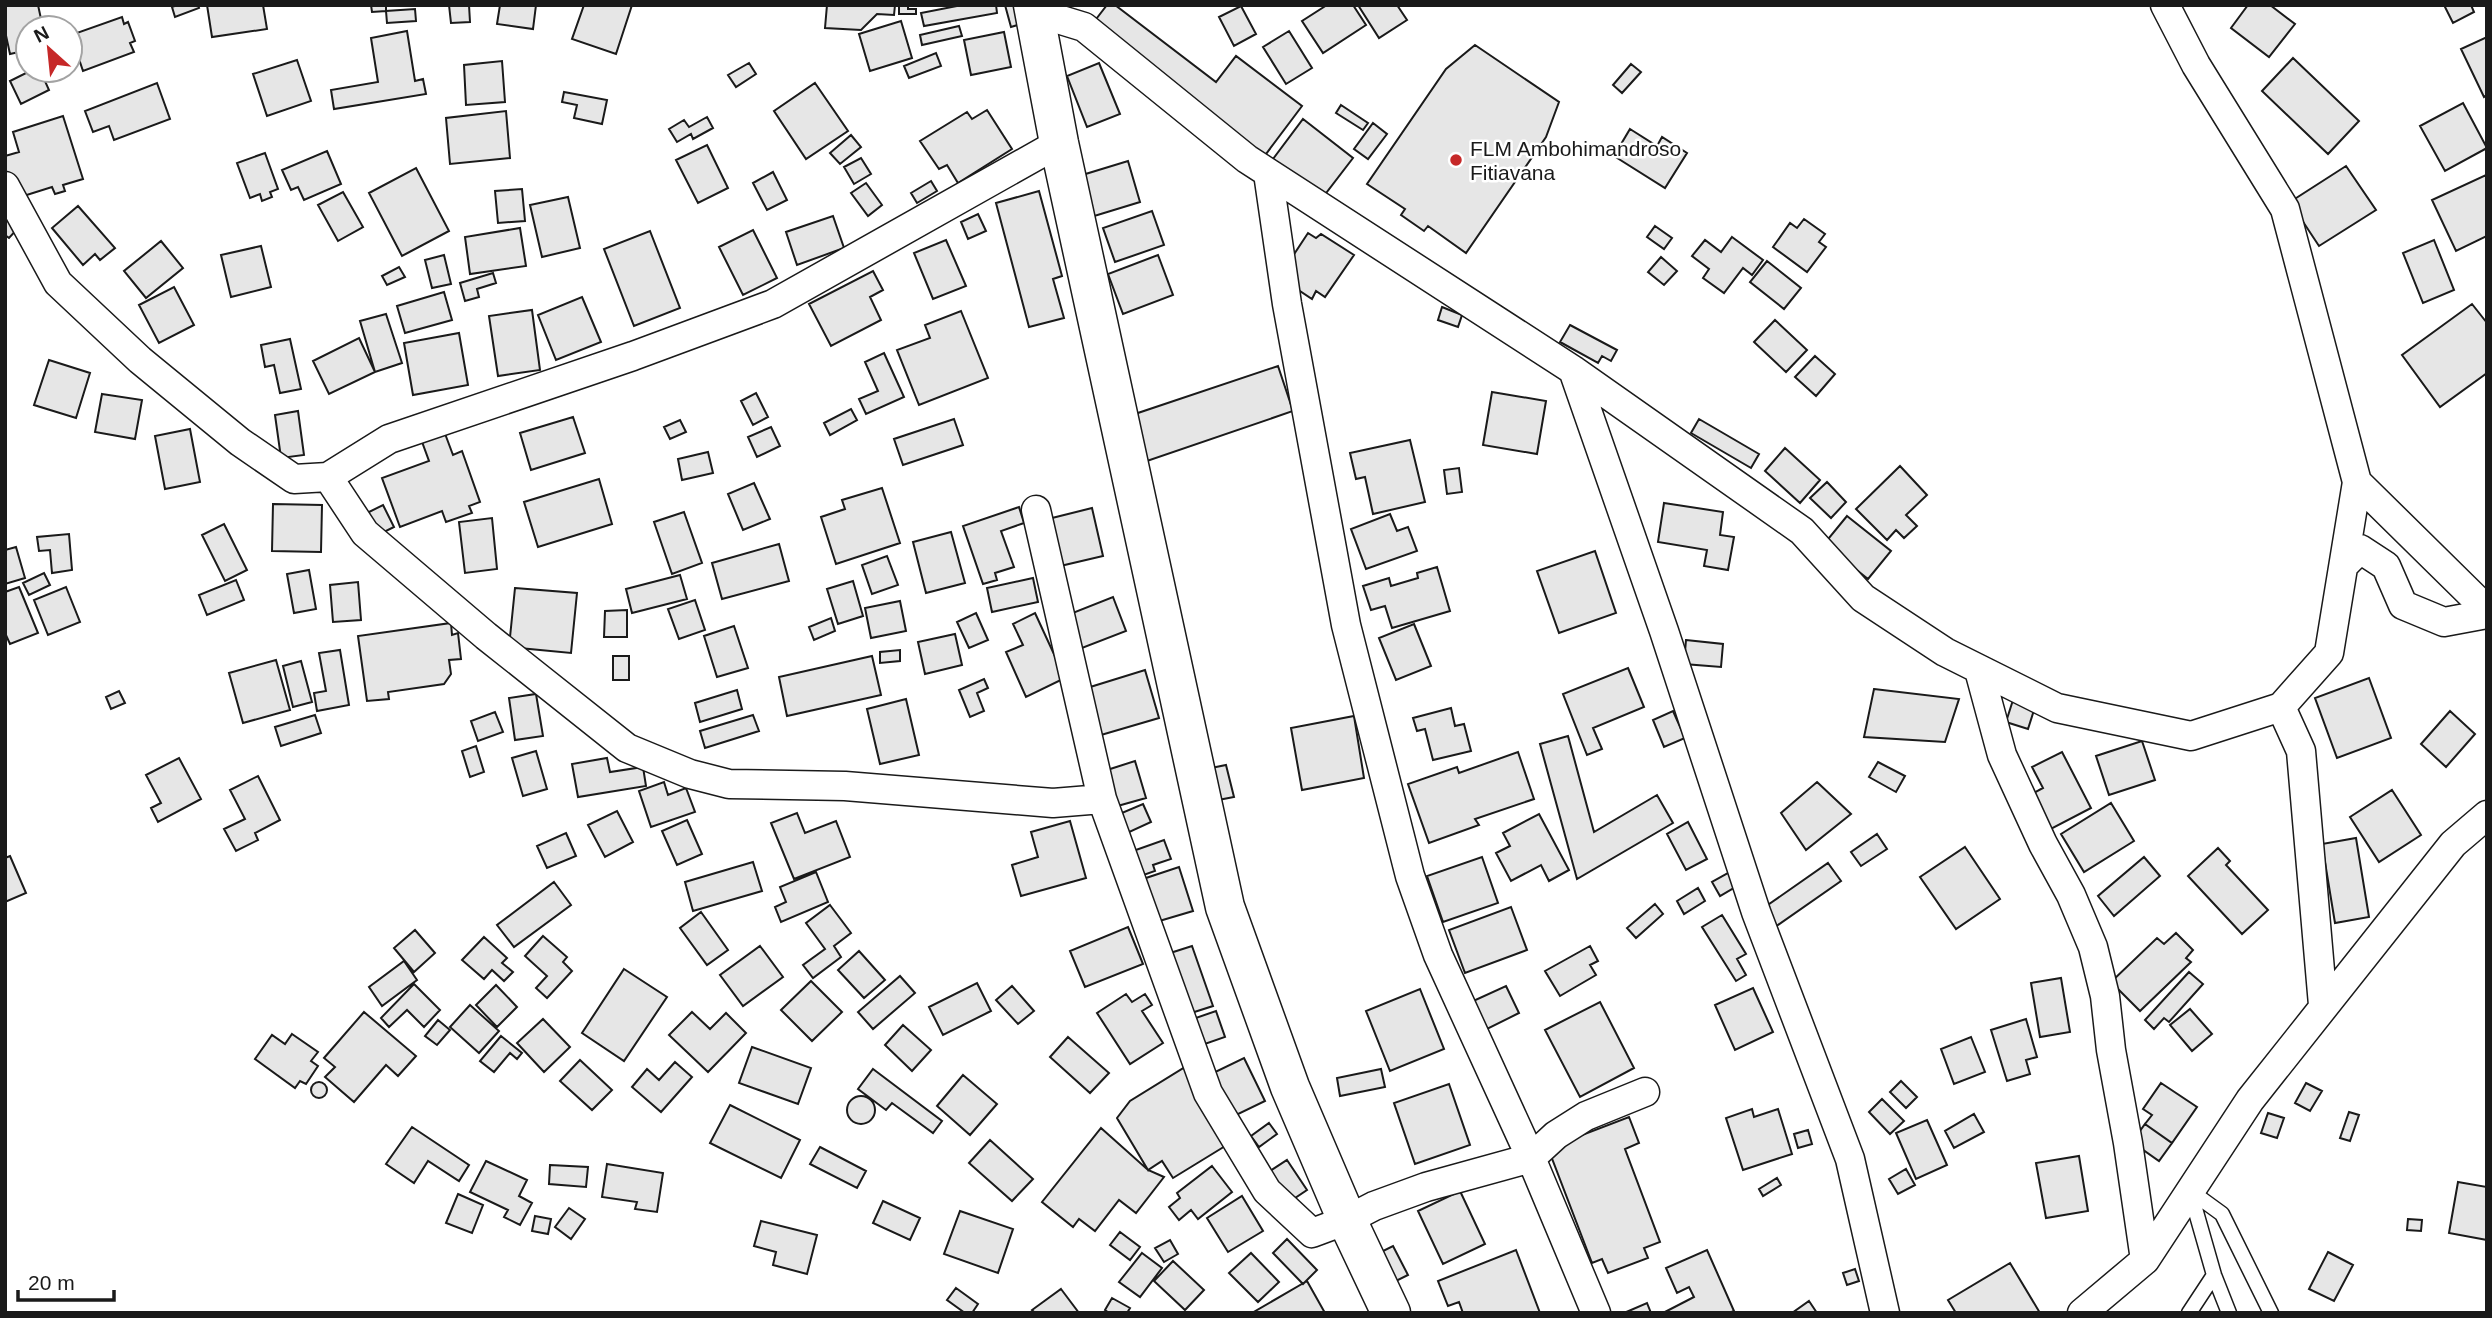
<svg xmlns="http://www.w3.org/2000/svg" width="2492" height="1318" viewBox="0 0 2492 1318" font-family="Helvetica,sans-serif">
<rect width="100%" height="100%" fill="#fff"/>
<path fill="#e6e6e6" stroke="#1a1a1a" stroke-width="2" d="M5,5H38L43,28H28V50L10,54L5,31Z
M177,5H198L199,8L175,17L172,7Z
M207,5H263L267,29L212,37Z
M371,5H386V11L372,12Z
M449,5H469L470,22L451,23Z
M500,5H536L533,29L497,24Z
M584,5H632L616,54L572,39Z
M827,5H895L894,15L877,14L861,30L825,28Z
M899,5H908V9H916V14H899Z
M996,5L997,13L924,26L921,13L962,5Z
M1005,5H1016L1021,24L1011,27Z
M1107,5H1115L1216,82L1236,56L1302,106L1263,158L1090,27Z
M1327,5H1353L1366,25L1323,53L1302,21Z
M1358,5H1397L1407,20L1379,38Z
M2248,5H2270L2295,24L2269,57L2231,28Z
M2444,5H2471L2474,12L2453,23Z
M1241,6L1256,34L1234,46L1219,17Z
M415,9L416,21L387,23L386,11Z
M122,17L124,24L128,22L135,41L130,43L134,52L83,71L71,35Z
M901,21L912,58L870,71L859,34Z
M959,26L962,36L922,45L920,35Z
M407,31L415,81L423,79L426,94L334,109L331,90L378,82L371,38Z
M1289,31L1312,68L1286,84L1263,47Z
M1004,32L1011,67L971,75L964,40Z
M2487,37V95L2484,97L2461,49Z
M1475,45L1559,102L1546,137L1466,253L1428,226L1424,231L1401,215L1405,209L1367,184L1446,69Z
M936,53L941,66L909,78L904,66Z
M2293,58L2359,121L2328,154L2262,91Z
M297,60L311,101L267,116L253,74Z
M502,61L505,102L466,105L464,65Z
M749,63L756,74L736,87L728,75Z
M1099,63L1120,114L1087,127L1067,76Z
M1631,64L1641,72L1622,93L1613,85Z
M32,70H40L49,90L21,104L10,81Z
M157,83L170,119L114,140L109,126L93,132L85,111Z
M815,83L848,131L806,159L774,111Z
M564,92L607,100L602,124L574,118L577,105L562,102Z
M2463,103L2487,148L2445,171L2420,126Z
M1341,105L1368,123L1363,130L1336,113Z
M987,110L1012,149L958,183L947,165L939,169L920,141L967,112L972,119Z
M506,111L510,158L450,164L446,118Z
M63,116L83,179L63,185L65,191L55,194L52,187L14,199L5,170V156L19,152L13,132Z
M707,117L713,128L693,139L691,134L677,142L669,129L684,120L689,127Z
M1303,119L1353,158L1323,197L1273,159Z
M1373,123L1387,134L1368,159L1354,149Z
M1630,129L1657,146L1662,137L1687,153L1665,188L1614,156Z
M851,135L861,147L840,164L830,153Z
M707,145L728,188L698,203L676,160Z
M327,151L341,184L304,200L298,187L291,190L282,170Z
M265,153L278,189L270,192L272,197L262,201L260,194L250,198L237,163Z
M861,158L871,174L854,184L844,167Z
M1128,161L1140,202L1091,217L1079,176Z
M2346,166L2376,210L2319,246L2290,202Z
M416,168L449,231L402,256L369,193Z
M773,172L787,200L767,210L753,183Z
M2486,175L2487,236L2456,251L2432,200Z
M931,181L937,191L917,203L911,193Z
M866,183L882,205L868,216L851,193Z
M522,189L525,221L498,223L495,191Z
M1039,191L1062,276L1053,279L1064,318L1029,327L996,203Z
M343,192L363,227L338,241L318,205Z
M568,197L580,248L542,257L530,205Z
M78,206L115,248L100,260L95,254L83,265L52,228Z
M1152,211L1164,245L1115,262L1103,228Z
M5,213L20,226L9,238L5,235Z
M978,214L986,231L968,239L961,222Z
M833,216L844,248L797,265L786,232Z
M1804,219L1825,234L1819,242L1826,247L1807,272L1773,247L1790,223L1797,228Z
M1655,226L1672,238L1664,249L1647,237Z
M520,228L526,266L470,274L465,237Z
M753,230L777,278L743,295L719,247Z
M650,231L680,308L634,326L604,249Z
M1308,233L1316,238L1321,234L1354,255L1325,297L1316,291L1312,299L1291,285L1285,268Z
M1732,237L1763,260L1752,275L1743,268L1724,293L1703,278L1709,269L1692,256L1705,240L1721,252Z
M946,240L966,286L933,299L914,253Z
M2434,240L2454,290L2423,303L2403,253Z
M161,241L183,268L146,298L124,271Z
M261,246L271,287L231,297L221,255Z
M444,255L451,284L432,288L425,260Z
M1158,255L1173,295L1123,314L1108,274Z
M1661,257L1677,271L1664,285L1648,272Z
M1767,261L1801,288L1784,309L1750,282Z
M399,267L405,277L387,285L382,276Z
M873,271L883,290L870,297L881,320L831,346L809,304Z
M493,273L496,283L477,289L479,297L465,301L460,283Z
M174,287L194,325L159,343L139,305Z
M444,292L452,320L405,333L397,306Z
M582,297L601,342L556,360L538,315Z
M2472,304L2487,323V373L2440,407L2402,355Z
M1442,307L1462,315L1458,327L1438,320Z
M532,310L540,370L498,376L489,316Z
M961,311L988,378L919,405L897,350L930,338L925,325Z
M386,314L402,363L375,372L360,321Z
M1775,320L1807,350L1786,372L1754,342Z
M1570,325L1617,350L1611,361L1602,356L1598,363L1560,342Z
M459,333L468,385L413,395L404,343Z
M359,338L375,372L329,394L313,361Z
M290,339L301,389L280,393L274,365L265,367L261,345Z
M884,353L904,397L866,414L859,399L878,391L865,362Z
M1815,356L1835,374L1816,396L1795,377Z
M49,360L90,373L76,418L34,405Z
M1278,366L1293,411L1147,461L1132,415Z
M1492,392L1546,401L1537,454L1483,445Z
M756,393L768,417L753,425L741,401Z
M102,394L142,400L135,439L95,432Z
M851,409L857,420L830,435L824,423Z
M298,411L304,455L281,458L275,415Z
M573,417L585,453L531,470L520,433Z
M954,419L963,445L903,465L894,439Z
M1699,419L1759,454L1751,468L1691,433Z
M680,420L686,432L670,439L664,427Z
M771,427L780,446L757,457L748,437Z
M190,429L200,482L165,489L155,436Z
M444,431L453,455L462,451L480,502L469,506L472,513L446,522L442,511L400,527L382,478L429,461L421,439Z
M1410,440L1425,502L1373,514L1365,477L1356,479L1350,453Z
M1785,448L1820,480L1800,503L1765,471Z
M708,452L713,473L682,480L678,459Z
M1900,466L1927,495L1906,515L1917,526L1904,538L1896,530L1887,540L1856,509Z
M1459,468L1462,492L1447,494L1444,470Z
M599,479L612,524L538,547L524,502Z
M1827,482L1846,502L1831,518L1810,498Z
M754,483L770,519L743,530L728,494Z
M882,488L900,543L836,564L821,517L845,509L842,500Z
M1664,503L1723,512L1720,535L1734,537L1728,570L1704,566L1707,550L1658,542Z
M273,504L322,505L321,552L272,551Z
M383,505L394,527L378,535L367,513Z
M1019,507L1024,523L1001,531L1014,567L995,573L997,580L983,584L963,526Z
M1092,508L1103,556L1056,567L1044,520Z
M684,512L702,563L672,574L654,522Z
M1390,514L1397,531L1408,527L1417,551L1366,569L1351,529Z
M1847,516L1891,551L1868,579L1824,544Z
M492,518L497,569L465,573L459,522Z
M224,524L247,570L225,581L202,535Z
M951,532L965,583L926,593L913,542Z
M69,534L72,570L52,573L50,550L39,551L37,537Z
M779,544L789,581L722,599L712,563Z
M16,547L25,578L5,584V550Z
M1595,551L1616,613L1559,633L1537,571Z
M887,556L898,585L872,594L862,565Z
M1437,567L1450,611L1392,628L1385,606L1371,610L1363,586L1389,578L1391,586L1418,578L1417,573Z
M309,570L316,609L294,613L287,574Z
M44,573L50,585L29,595L23,583Z
M680,575L687,599L632,613L626,589Z
M1033,578L1038,602L992,612L987,588Z
M236,580L244,600L207,615L199,595Z
M853,581L863,616L838,624L827,589Z
M358,582L361,620L333,622L330,585Z
M19,587L38,633L10,644L5,633V592Z
M66,587L80,622L48,635L34,600Z
M515,588L577,593L571,653L509,647Z
M1113,597L1126,631L1082,648L1070,614Z
M695,600L705,630L679,639L668,609Z
M900,601L906,631L871,638L865,608Z
M627,610V637H604L605,611Z
M976,613L988,640L969,648L957,622Z
M1035,613L1065,678L1026,697L1006,652L1023,645L1013,624Z
M831,618L835,631L814,640L809,627Z
M451,623L452,635L458,633L461,659L449,660L451,674L444,684L388,692L389,699L367,701L358,636Z
M1414,624L1431,666L1396,680L1379,638Z
M734,626L748,668L717,677L704,636Z
M955,634L962,665L925,674L918,642Z
M1686,640L1723,644L1721,667L1684,664Z
M340,650L349,705L317,711L314,693L326,691L319,653Z
M900,650V661L880,663V652Z
M613,656H629V680H613Z
M872,656L881,695L787,716L779,677Z
M276,660L290,710L243,723L229,673Z
M301,661L312,702L293,707L283,666Z
M1628,668L1644,707L1593,728L1602,749L1587,755L1563,694Z
M1145,670L1159,718L1101,735L1087,688Z
M2369,678L2391,738L2337,758L2315,698Z
M984,679L988,688L977,693L984,711L970,717L959,690Z
M1874,689L1959,699L1945,742L1864,737Z
M737,690L742,709L700,722L695,703Z
M119,691L125,703L111,709L106,697Z
M536,694L543,736L515,740L509,698Z
M906,699L919,755L880,764L867,709Z
M2013,700L2035,707L2028,729L2006,722Z
M1451,708L1455,726L1464,724L1471,751L1433,760L1425,729L1417,731L1413,718Z
M1673,711L1685,738L1664,747L1653,720Z
M2450,711L2475,734L2446,767L2421,744Z
M495,712L503,732L478,741L471,721Z
M315,715L321,733L281,746L275,727Z
M753,715L759,731L705,748L700,731Z
M1354,716L1364,778L1302,790L1291,728Z
M1568,736L1594,832L1657,795L1673,823L1577,879L1540,744Z
M2142,741L2155,780L2109,795L2096,756Z
M476,746L484,772L470,777L462,751Z
M536,751L547,789L523,796L512,758Z
M1518,752L1534,799L1475,819L1479,825L1429,843L1408,784L1457,767L1459,773Z
M2062,752L2091,808L2047,831L2028,796L2043,788L2032,767Z
M179,758L201,799L158,822L151,808L161,803L146,775Z
M607,758L610,772L643,767L646,786L578,797L572,764Z
M1135,761L1146,798L1114,807L1104,771Z
M1878,762L1905,776L1896,792L1869,777Z
M1226,765L1234,797L1218,800L1211,768Z
M258,776L280,820L255,833L258,840L236,851L224,829L245,819L230,790Z
M664,782L668,795L686,788L695,812L651,827L639,791Z
M1817,782L1851,814L1806,850L1781,813Z
M2392,790L2421,835L2379,862L2350,817Z
M2111,803L2134,841L2084,872L2061,834Z
M1143,804L1151,822L1125,834L1117,815Z
M617,811L633,842L605,857L588,825Z
M797,813L805,833L836,821L850,857L794,879L771,823Z
M1539,814L1569,870L1549,881L1541,865L1511,881L1496,853L1510,846L1503,833Z
M687,820L702,854L677,865L662,831Z
M1070,821L1086,878L1021,896L1012,865L1038,857L1031,832Z
M1688,822L1707,859L1686,870L1667,834Z
M566,833L576,856L547,868L537,846Z
M1877,834L1887,849L1861,866L1851,852Z
M2356,838L2369,917L2335,923L2322,844Z
M1164,840L1171,859L1153,865L1155,871L1132,879L1133,851Z
M1965,847L2000,899L1956,929L1920,877Z
M2218,848L2230,861L2226,865L2268,910L2242,934L2188,876Z
M10,856L26,893L5,902V858Z
M1482,857L1498,903L1443,922L1427,876Z
M2144,857L2160,876L2114,916L2098,896Z
M753,862L762,891L693,911L685,882Z
M1828,863L1841,881L1775,927L1762,909Z
M1179,867L1193,911L1156,922L1143,879Z
M816,872L828,902L781,922L775,907L786,902L780,887Z
M1730,872L1737,886L1720,896L1712,882Z
M554,882L571,905L514,947L497,925Z
M1698,888L1705,901L1684,914L1677,901Z
M1655,904L1663,914L1636,938L1627,928Z
M830,905L851,933L834,946L841,957L813,978L803,965L825,949L806,923Z
M1511,907L1527,950L1465,973L1449,930Z
M701,912L728,950L707,965L680,928Z
M1722,915L1746,954L1737,959L1746,975L1736,981L1702,927Z
M1128,927L1143,964L1085,987L1070,951Z
M415,930L435,953L414,972L394,948Z
M2176,933L2193,950L2186,958L2191,962L2140,1011L2111,982L2157,938L2164,944Z
M543,936L567,957L563,962L572,971L547,998L536,988L547,976L525,956Z
M484,937L507,958L502,963L513,972L504,981L492,970L484,979L462,960Z
M760,946L783,977L743,1006L720,975Z
M1192,946L1213,1006L1185,1015L1164,955Z
M1590,946L1598,961L1590,965L1596,975L1560,996L1545,971Z
M859,951L885,980L864,998L838,970Z
M404,961L417,980L382,1006L369,987Z
M624,969L667,997L624,1061L582,1033Z
M2189,972L2203,984L2169,1022L2164,1018L2154,1029L2145,1020Z
M900,976L915,993L873,1029L858,1012Z
M2061,978L2070,1032L2040,1037L2031,983Z
M811,981L842,1012L812,1041L781,1010Z
M977,983L991,1011L943,1035L929,1007Z
M414,984L440,1010L424,1027L407,1010L389,1027L381,1018Z
M496,985L517,1007L497,1027L476,1005Z
M1012,986L1034,1011L1018,1024L996,1000Z
M1506,986L1519,1013L1485,1030L1471,1002Z
M1753,988L1773,1032L1735,1050L1715,1005Z
M1420,989L1444,1049L1390,1071L1366,1011Z
M1126,994L1132,1002L1145,994L1152,1005L1142,1011L1163,1043L1130,1064L1097,1013Z
M1600,1002L1634,1068L1580,1097L1545,1030Z
M470,1005L499,1031L479,1053L450,1027Z
M2190,1009L2212,1034L2192,1051L2170,1025Z
M1216,1011L1225,1037L1199,1046L1190,1020Z
M364,1012L416,1056L398,1076L386,1065L354,1102L325,1077L335,1067L324,1058Z
M692,1012L710,1029L726,1013L746,1033L708,1072L669,1035Z
M543,1019L570,1047L544,1072L517,1043Z
M2026,1019L2037,1057L2026,1060L2030,1074L2007,1081L1991,1030Z
M438,1020L450,1030L437,1045L425,1036Z
M903,1025L931,1050L912,1071L885,1045Z
M292,1034L318,1052L311,1061L318,1066L306,1084L300,1081L295,1088L255,1059L272,1035L285,1044Z
M501,1036L522,1053L517,1059L510,1053L494,1072L480,1061Z
M1068,1037L1109,1073L1090,1093L1050,1057Z
M1971,1037L1985,1072L1954,1084L1941,1049Z
M752,1047L811,1068L798,1104L739,1083Z
M1244,1058L1265,1101L1230,1118L1209,1075Z
M580,1060L612,1090L592,1110L560,1081Z
M675,1062L692,1077L661,1112L632,1087L647,1069L659,1080Z
M1190,1064L1235,1140L1173,1178L1162,1161L1148,1170L1117,1118L1130,1101Z
M873,1069L942,1121L933,1133L892,1103L886,1110L858,1089Z
M1381,1069L1385,1087L1340,1096L1337,1078Z
M963,1075L997,1104L970,1135L937,1106Z
M1901,1081L1917,1097L1906,1108L1890,1092Z
M311 1090a8 8 0 1 1 16 0a8 8 0 1 1-16 0Z
M2161,1083L2197,1107L2172,1143L2145,1124L2152,1115L2143,1109Z
M2306,1083L2322,1091L2310,1111L2295,1103Z
M1449,1084L1470,1145L1415,1164L1394,1103Z
M847 1110a14 14 0 1 1 28 0a14 14 0 1 1-28 0Z
M1882,1099L1904,1121L1890,1134L1869,1112Z
M730,1105L800,1140L781,1178L710,1143Z
M1752,1109L1754,1117L1778,1109L1792,1154L1743,1170L1726,1118Z
M2349,1112L2359,1115L2350,1141L2340,1138Z
M2268,1113L2284,1118L2277,1138L2261,1133Z
M1974,1114L1984,1132L1954,1148L1945,1131Z
M1629,1117L1639,1143L1625,1149L1660,1242L1644,1248L1648,1258L1608,1273L1602,1259L1592,1263L1548,1148Z
M1927,1120L1947,1165L1916,1179L1896,1133Z
M1269,1123L1277,1134L1259,1147L1251,1136Z
M2145,1124L2172,1143L2159,1161L2132,1142Z
M412,1127L469,1165L459,1181L428,1161L414,1183L386,1164Z
M1101,1128L1148,1170L1164,1177L1136,1213L1119,1200L1095,1231L1079,1219L1073,1227L1042,1202Z
M1808,1130L1812,1144L1798,1148L1794,1134Z
M990,1140L1033,1179L1012,1201L969,1163Z
M820,1147L866,1171L857,1188L810,1164Z
M2079,1156L2088,1211L2046,1218L2036,1163Z
M1287,1160L1307,1190L1286,1204L1267,1173Z
M486,1161L527,1180L519,1196L532,1203L520,1225L504,1217L508,1210L470,1192Z
M607,1164L663,1173L657,1212L635,1209L637,1202L602,1197Z
M550,1165L588,1167L586,1187L549,1184Z
M1212,1166L1232,1192L1198,1219L1191,1210L1179,1220L1169,1207L1180,1198L1177,1193Z
M1906,1169L1915,1185L1898,1194L1889,1179Z
M1777,1178L1781,1185L1763,1196L1759,1189Z
M2458,1182L2487,1187V1240L2449,1233Z
M1460,1191L1485,1244L1443,1264L1418,1211Z
M458,1194L483,1205L472,1233L446,1223Z
M1242,1196L1263,1231L1228,1252L1207,1218Z
M883,1201L920,1218L910,1240L873,1223Z
M569,1208L585,1219L571,1239L555,1227Z
M960,1211L1013,1229L998,1273L944,1254Z
M535,1216L551,1219L548,1234L532,1231Z
M2408,1219L2422,1220L2421,1231L2407,1230Z
M761,1221L817,1235L807,1274L773,1265L776,1252L754,1246Z
M1120,1232L1140,1247L1130,1260L1110,1245Z
M1287,1239L1317,1270L1303,1284L1273,1253Z
M1170,1240L1178,1254L1164,1262L1155,1248Z
M1393,1246L1408,1275L1394,1282L1379,1253Z
M1516,1250L1540,1313H1463L1459,1302L1448,1306L1438,1281Z
M1707,1250L1734,1311L1729,1313H1663L1694,1297L1689,1287L1677,1293L1666,1268Z
M2328,1252L2353,1265L2334,1301L2309,1289Z
M1142,1253L1162,1268L1140,1297L1119,1282Z
M1251,1253L1279,1282L1258,1302L1229,1273Z
M1173,1261L1204,1290L1185,1310L1154,1281Z
M2010,1263L2040,1313H1956L1948,1300Z
M1855,1269L1859,1281L1847,1285L1843,1273Z
M1307,1281L1325,1313H1252Z
M956,1288L978,1304L972,1313H965L947,1300Z
M1061,1289L1079,1313H1035L1032,1310Z
M1112,1298L1130,1308L1127,1313H1109L1105,1310Z
M1809,1301L1817,1313H1792Z
M1647,1303L1651,1313H1624Z"/>
<g fill="none" stroke-linecap="round" stroke-linejoin="round">
<g stroke="#1a1a1a" stroke-width="17">
<path id="lane" d="M2189,1190L2222,1214L2271,1313
M2190,1191L2214,1275L2229,1313
M2189,1313L2214,1275"/>
</g>
<g stroke="#1a1a1a" stroke-width="31">
<path id="street" d="M1035,12L1084,27L1247,159L1573,370L1802,531L1863,598L1945,652L2057,708L2191,736L2281,707L2329,653L2357,482L2285,209L2196,65L2165,5
M1268,173L1287,304L1346,625L1410,876L1438,955L1531,1158L1596,1313
M5,186L58,283L140,360L240,442L294,479L328,477L389,439L633,356L773,304L1059,143
M1573,370L1664,631L1756,912L1850,1159L1885,1313
M328,477L365,533L486,636L627,748L690,774L729,784L845,786L1053,803L1102,799
M2357,482L2487,610
M1036,510L1102,799L1208,1093L1267,1191L1312,1233L1347,1220L1374,1206L1426,1187L1531,1158L1556,1135L1586,1116L1645,1092
M2345,564L2360,549L2386,566L2403,605L2444,622L2487,614
M1979,670L2002,755L2043,844L2071,895L2093,947L2105,996L2111,1050L2128,1143L2145,1260
M2281,707L2301,751L2323,1005
M2082,1313L2145,1260L2250,1100L2453,844L2487,815"/>
</g>
<g stroke="#1a1a1a" stroke-width="41">
<path id="secondary" d="M1033,5L1059,143L1225,907L1290,1087L1347,1220L1391,1313"/>
</g>
<use href="#lane" stroke="#fff" stroke-width="14"/>
<use href="#street" stroke="#fff" stroke-width="28"/>
<use href="#secondary" stroke="#fff" stroke-width="38"/>
</g>
<circle fill="#c62828" stroke="#fff" stroke-width="2.5" cx="1456" cy="160" r="7"/>
<g text-anchor="middle" dominant-baseline="central" stroke-width="5" stroke-linejoin="round" paint-order="stroke">
<g font-size="21" fill="#1a1a1a" stroke="#fff" text-anchor="start">
<text x="1470" y="148">FLM Ambohimandroso<tspan x="1470" dy="24">Fitiavana</tspan></text>
</g>
</g>
<rect width="2492" height="1318" fill="none" stroke="#1a1a1a" stroke-width="14"/>
<g transform="translate(49 49) rotate(333)"><circle r="33" fill="#ffffff" stroke="#a3a3a3" stroke-width="2"/>
<path d="M0-5L12 26L0 18L-12 26Z" fill="#c62828"/>
<text y="-10" font-size="19" font-weight="bold" text-anchor="middle" fill="#1a1a1a">N</text>
</g>
<path d="M18 1290v10h96v-10" fill="none" stroke="#1a1a1a" stroke-width="3.5"/>
<text x="28" y="1290" font-size="21" fill="#1a1a1a" stroke="#ffffff" stroke-width="5" paint-order="stroke">20 m</text>
</svg>
